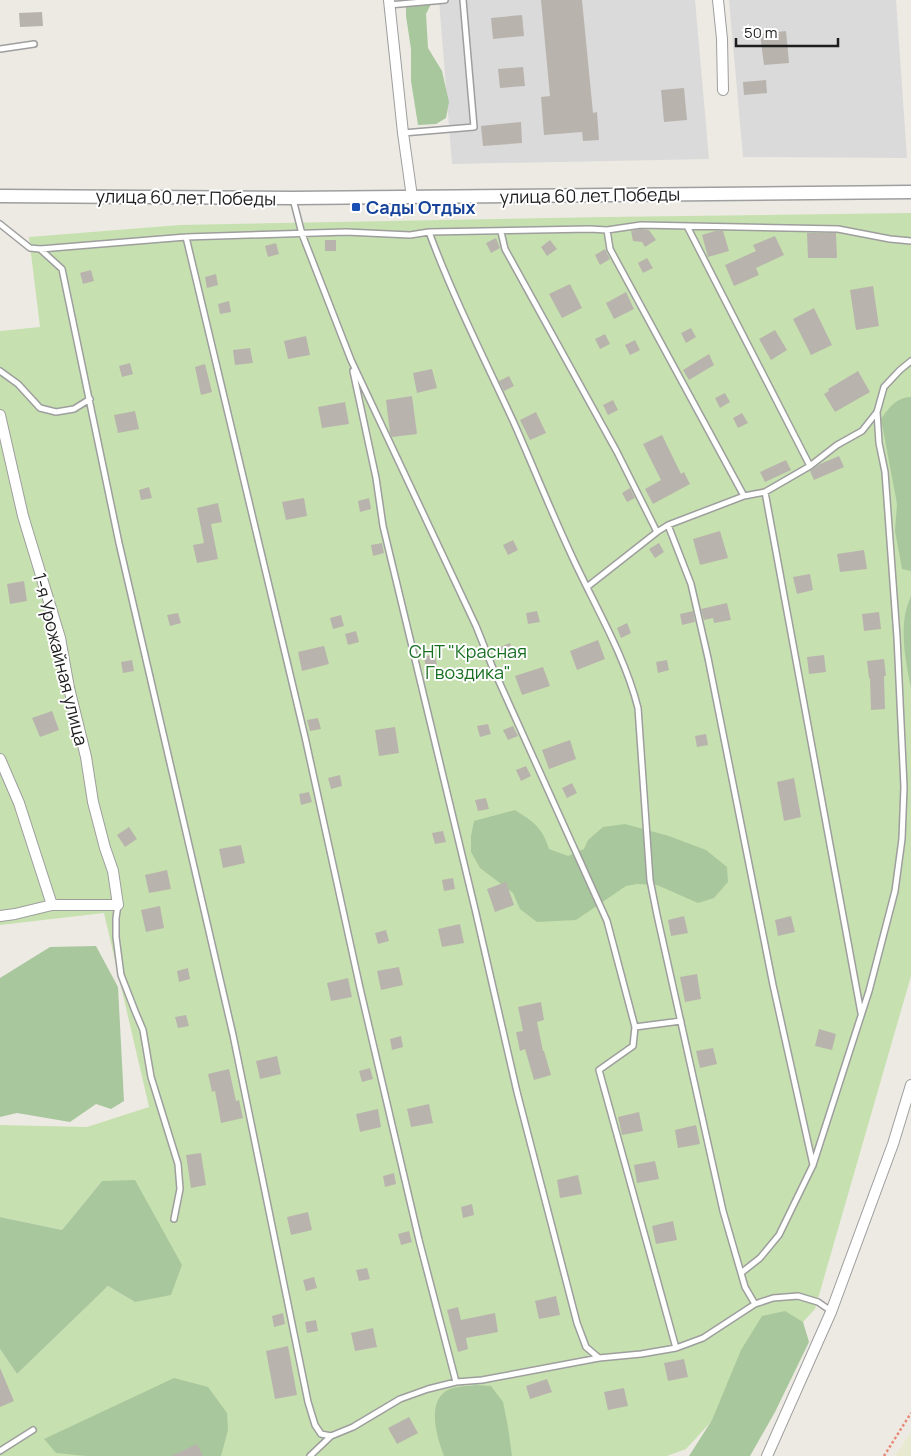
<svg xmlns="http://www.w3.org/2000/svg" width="911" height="1456" viewBox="0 0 911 1456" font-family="Manrope,sans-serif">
<rect width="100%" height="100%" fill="#edeae3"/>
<path fill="#dadada" d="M439,0H695L709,159L452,164Z
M729,0H896L907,158L743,157Z"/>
<path fill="#e7ead1" d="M911,1432V1456H895Z"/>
<path fill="#c6e1af" d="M911,213V976L815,1309L686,1449L667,1456H0V1349L17,1374L108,1286L135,1302L102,1181L62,1230L0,1217V1125L87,1127L149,1107L104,913L0,925V331L40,327L29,237L180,225L606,217Z"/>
<path fill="#a8c79d" d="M406,0H433L426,14L428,48L442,71L449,102L446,118L436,124L418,125L411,81V49L406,16Z
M911,397V571L902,569L895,531L897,504L881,419C890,407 895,398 911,397Z
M911,596V688C905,659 898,624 911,596Z
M515,810C534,822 542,827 549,849L568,856L584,849L588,840L603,827L625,824L669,836L706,850L727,867L728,882L714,898L698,903L657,885L637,884L626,886L576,920L537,922L520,909L513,893L480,868L471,852V836L474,821Z
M96,946L118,987L124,1101L111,1109L96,1104L70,1122L17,1113L0,1117V978L50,947Z
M135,1180L182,1265L171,1295L135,1302L108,1286L17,1374L0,1349V1217L62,1230L102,1181Z
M785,1311L803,1322L809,1342L775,1412L750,1456H689L712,1420L741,1350L762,1316Z
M174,1378L208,1387L227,1413L228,1430L221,1456H86L56,1453L44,1439Z
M477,1385L491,1386L503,1402L508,1427L512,1456H444C437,1438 425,1399 450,1389C458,1386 469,1386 477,1385Z"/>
<path fill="#b9b3ad" d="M541,0H582L593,113L597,112L599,140L583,141L582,132L544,135L541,97L550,96Z
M42,12L43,26L20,27L19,13Z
M522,15L524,36L493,39L491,18Z
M786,31L789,63L764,65L760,34Z
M523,67L525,86L500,88L498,69Z
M766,80L767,93L744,95L743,82Z
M684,88L687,120L664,122L661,90Z
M521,122L522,143L483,146L481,126Z
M641,229L649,230L656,240L645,247L642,242L633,241L631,231Z
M715,231H723L729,251L708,257L702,235Z
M807,233H836L837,258H808Z
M775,236L784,255L756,268L759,275L734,286L725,265L756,251L753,245Z
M496,238L500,248L491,253L486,243Z
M325,240H336V251H325Z
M550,240L557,249L547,256L541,247Z
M276,243L279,254L268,257L265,246Z
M605,249L610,259L600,265L595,255Z
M647,258L653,268L643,273L638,263Z
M91,270L94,281L83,284L80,273Z
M216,274L218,285L207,288L205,277Z
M570,284L582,308L562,318L549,294Z
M873,286L879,326L856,330L850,290Z
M626,292L634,309L614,319L606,303Z
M229,301L231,312L220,314L218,304Z
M814,308L832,345L811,355L793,319Z
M691,328L696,337L686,343L681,333Z
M775,330L787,350L771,360L759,339Z
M605,334L610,344L600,349L595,339Z
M306,336L310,355L288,359L284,341Z
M635,340L640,350L630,355L625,345Z
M250,348L253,363L235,365L233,350Z
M709,354L714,365L689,380L683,370Z
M130,363L133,374L122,377L119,366Z
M205,364L212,392L201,395L195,367Z
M432,369L437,388L417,393L413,373Z
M858,371L870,392L835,412L824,394L829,391L828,389Z
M509,376L514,386L504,391L499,381Z
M725,393L730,402L720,408L715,398Z
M412,396L417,434L392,437L390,433L386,400Z
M613,400L618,410L608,415L603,405Z
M345,402L349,424L322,428L318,407Z
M135,411L139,429L118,433L114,415Z
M536,412L546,433L530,440L520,420Z
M742,413L748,423L738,428L733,418Z
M662,435L681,474L684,472L690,484L653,504L645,489L661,480L643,444Z
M839,456L844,467L814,480L810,471L820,464Z
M786,460L791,470L765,482L760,472Z
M149,487L152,498L141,500L139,490Z
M630,488L635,498L627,502L622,493Z
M304,498L307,516L286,520L282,502Z
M369,498L371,509L360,512L358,501Z
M218,503L222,522L211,524L218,559L197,563L193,545L204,543L197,508Z
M720,531L728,558L700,565L693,539Z
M513,540L518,550L508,555L503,545Z
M382,543L384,553L373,556L371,545Z
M659,543L664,552L655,558L649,549Z
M864,550L867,569L840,572L837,554Z
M810,574L813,590L797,594L793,577Z
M24,581L27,601L10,604L7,584Z
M727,603L731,620L714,623L713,618L704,620L701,609Z
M537,611L540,622L528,624L526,613Z
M693,611L695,622L682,625L680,614Z
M879,612L881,629L864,631L862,614Z
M178,613L181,623L170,626L167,615Z
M341,615L344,626L333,629L330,618Z
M627,623L631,633L621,638L617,628Z
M356,631L359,642L348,645L345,634Z
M598,640L605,659L577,670L570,651Z
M510,643L514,653L504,657L500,647Z
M324,646L329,664L302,671L298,652Z
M435,654L437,665L426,668L424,657Z
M824,655L826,672L809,674L807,657Z
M884,659L886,676H884L885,709L871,710L870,678H869L867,661Z
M132,660L134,671L123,673L121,662Z
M667,660L669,670L658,673L656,662Z
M543,667L550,686L522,695L515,676Z
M52,711L59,730L40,737L32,718Z
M318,718L321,729L310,731L307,720Z
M488,724L491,734L480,737L477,726Z
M513,726L518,736L508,740L503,730Z
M395,727L399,753L379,756L375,730Z
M706,734L708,745L697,747L695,736Z
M570,740L576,759L549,769L542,750Z
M526,766L531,776L521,781L516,770Z
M340,775L342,786L331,789L328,778Z
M794,778L801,817L784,821L777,782Z
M572,783L577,793L567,798L562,788Z
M309,792L312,802L301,805L299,794Z
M486,798L489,809L478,811L475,800Z
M129,827L137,839L125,847L117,835Z
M443,831L446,842L435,844L432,833Z
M241,845L245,863L223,868L219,849Z
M167,870L171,889L149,893L145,875Z
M453,878L455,889L444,891L442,880Z
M506,882L514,905L495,912L487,889Z
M160,906L164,928L146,932L141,910Z
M684,916L688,933L671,936L668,920Z
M791,916L795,932L778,936L775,920Z
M460,924L464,943L442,947L438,929Z
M386,930L389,941L378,944L375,933Z
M399,967L403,985L381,990L377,971Z
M188,968L190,979L179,982L177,971Z
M697,974L701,999L685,1002L680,977Z
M348,978L352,997L331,1001L327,983Z
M541,1002L544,1020L537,1022L543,1051H544L551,1075L534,1080L525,1049L520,1051L516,1032L523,1031L518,1007Z
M186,1015L189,1026L178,1028L175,1017Z
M819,1029L836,1034L832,1050L815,1046Z
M401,1036L403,1047L392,1050L390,1039Z
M713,1048L717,1064L700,1068L696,1051Z
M277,1056L281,1074L260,1079L256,1061Z
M370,1068L373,1079L362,1082L359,1071Z
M229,1069L236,1101L239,1100L243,1118L221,1123L215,1091L212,1092L208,1074Z
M429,1104L433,1123L411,1127L407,1109Z
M378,1109L381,1127L360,1132L356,1114Z
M639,1112L643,1131L622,1135L618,1117Z
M696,1125L700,1144L678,1148L675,1130Z
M201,1153L206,1185L191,1188L186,1155Z
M655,1161L659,1179L637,1183L634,1165Z
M394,1173L396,1184L385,1187L383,1176Z
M578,1175L582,1194L560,1198L557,1180Z
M472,1204L474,1215L463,1218L461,1207Z
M308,1212L312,1230L291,1235L287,1217Z
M673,1221L677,1240L656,1244L652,1226Z
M409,1231L412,1242L401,1245L398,1234Z
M367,1268L370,1279L359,1281L356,1270Z
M314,1277L317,1288L306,1291L303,1280Z
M556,1296L560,1315L539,1319L535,1301Z
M458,1307L461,1320L495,1313L498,1332L466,1338L468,1349L458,1352L447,1310Z
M283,1313L285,1324L274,1327L272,1316Z
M316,1320L318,1331L307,1333L305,1322Z
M373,1328L377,1347L355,1351L351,1333Z
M288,1346L297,1395L275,1399L266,1351Z
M684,1359L688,1377L668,1381L664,1363Z
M0,1368L14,1401L0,1407Z
M547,1379L552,1392L530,1399L526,1386Z
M624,1388L628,1406L608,1410L604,1392Z
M409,1417L418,1433L397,1444L388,1428Z
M197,1444L203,1456H171Z"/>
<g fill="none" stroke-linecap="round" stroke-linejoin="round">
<g stroke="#9e9e9e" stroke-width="8">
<path id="service" d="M389,5L445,0
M0,49L34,44
M403,133L474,127L463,0
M293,199L302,234L351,360L476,626L492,666L607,921L635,1027L633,1046L599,1070L676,1348
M0,224L30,248L40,249L186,237L346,232L410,235L429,232L590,229L607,230L641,225L838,229L890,239L911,241
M687,226L810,466
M607,230L610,249L744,496
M429,232C453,297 485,360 514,423C533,466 550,509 570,552C593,603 624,653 638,708L650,880L657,915L723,1211L745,1287L755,1304
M501,232L505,249L617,452L657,532
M186,237L305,737L360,988L419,1240L456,1382
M40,249L62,269L119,543L233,1035L308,1402L315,1425L321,1434L331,1436L353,1427L400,1399L428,1389L456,1382L482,1380L599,1358L641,1354L676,1348L703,1338L755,1304L773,1298L798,1296L818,1302L831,1311
M0,371L18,384L40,408L56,412L74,409L90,399
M353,371L376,478L383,526L475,909L517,1092L577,1323L586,1347L599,1358
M765,492L861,1013
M668,525L691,584L708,658L773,985L813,1165
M587,587L657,532L668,525L744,496L765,492L810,466L837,445L862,431L877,412L884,387L900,370L911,361
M118,905L116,918V937L121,975L135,1011L143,1030L151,1077L178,1164L180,1189L174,1219
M635,1027L681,1021
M741,1273L760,1258L779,1235L813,1165L869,991L895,891L902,839L904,787L897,637L885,472L879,443L877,412
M0,1451L33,1430
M310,1456L331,1436"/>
</g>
<g stroke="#9e9e9e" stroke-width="12">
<path id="minor" d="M389,0L403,133L412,197
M718,0L722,39L723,90
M0,415L23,516L60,638L69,688L86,757L93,802L105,848L113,871L118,905H52L15,914L0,916
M0,759L19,803L52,905
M767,1456L831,1312L893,1144L911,1085"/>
</g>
<g stroke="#9e9e9e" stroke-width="15">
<path id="tertiary" d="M0,196L293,198L911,192"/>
</g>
<path stroke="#e98778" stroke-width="2.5" stroke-dasharray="2.5 2.5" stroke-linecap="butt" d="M884,1456L911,1413"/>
<use href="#service" stroke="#fff" stroke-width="5"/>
<use href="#minor" stroke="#fff" stroke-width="10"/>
<use href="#tertiary" stroke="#fff" stroke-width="12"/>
</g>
<rect fill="#1a4fb4" stroke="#fff" stroke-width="2" x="351" y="202" width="10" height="10" rx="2.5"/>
<g text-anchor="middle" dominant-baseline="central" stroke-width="4" stroke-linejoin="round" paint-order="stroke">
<g font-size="18" fill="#1d1d1d" stroke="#fff">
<text transform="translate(590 195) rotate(-1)">улица 60 лет Победы</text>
<text transform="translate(186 197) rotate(1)">улица 60 лет Победы</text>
<text transform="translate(61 659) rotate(76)">1-я Урожайная улица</text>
</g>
<g font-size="18" font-weight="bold" fill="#164399" stroke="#fff" text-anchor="start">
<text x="366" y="207">Сады Отдых</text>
</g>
<g font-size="18" fill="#186e21" stroke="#fff">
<text x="468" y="651">СНТ "Красная<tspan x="468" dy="21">Гвоздика"</tspan></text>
</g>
</g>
<path d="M736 38v8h102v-8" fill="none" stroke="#1d1d1d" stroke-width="2.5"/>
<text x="744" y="38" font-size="15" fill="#1d1d1d" stroke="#ffffff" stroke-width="4" paint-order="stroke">50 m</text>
</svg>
